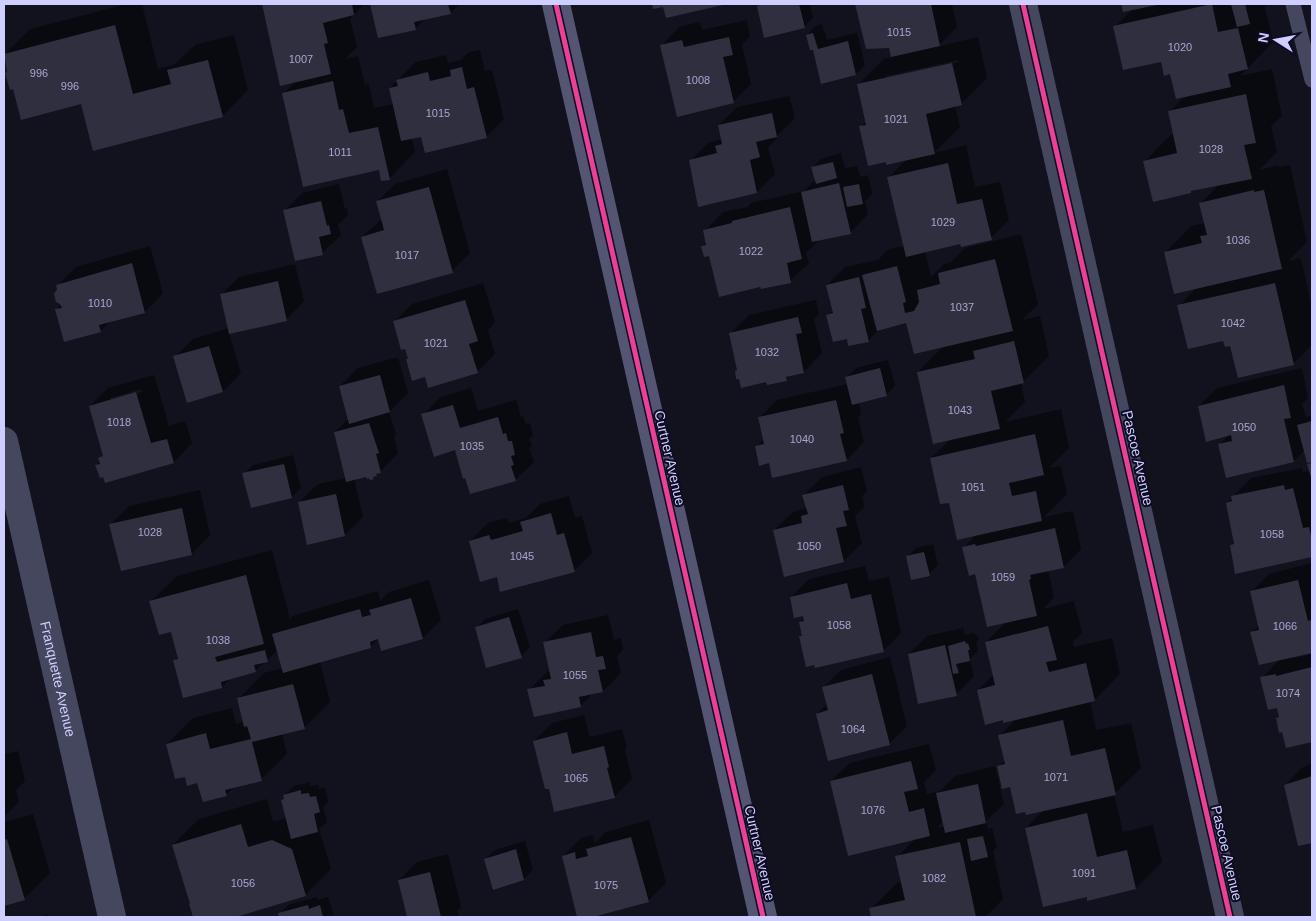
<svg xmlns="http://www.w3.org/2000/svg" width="1316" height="921" viewBox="0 0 1316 921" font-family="Arial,sans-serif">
<rect width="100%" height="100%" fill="#12111e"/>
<path fill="#0007" fill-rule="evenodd" d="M127,4H142L158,69L175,64L195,45L234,35L248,90L222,116L82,103L14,87L11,88L4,55L30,29Z
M263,4H364L350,19L357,47L345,59L358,56L365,85L369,84L374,108L394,104L390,88L416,62L446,55L448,63L461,60L469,52L480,50L485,71L492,70L504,119L486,137L422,135L412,138L415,152L390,178L380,169L284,93L296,81L281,84Z
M371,4H459L450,13L426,18L416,28L379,36Z
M653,4H721L667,16L664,5L654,8Z
M760,4H813H810L813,18L804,27L758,6Z
M856,4H952L957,27L937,47L978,37L987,78L961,104L955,105L960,127L934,153L966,145L975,187L1000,182L1009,220L991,238L961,243L925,251L931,277L944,264L950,263L965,248L1021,234L1038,304L1022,320L1040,316L1049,356L1023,382L1021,383L1025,402L1005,422L1061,409L1069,448L1049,468L1061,466L1067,494L1044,517L1073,511L1081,549L1063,567L1048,570L1054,597L1043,609L1074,601L1082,633L1073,642L1074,647L1112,638L1120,674L1094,700L1090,701L1096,730L1131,723L1141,768L1114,794L1123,832L1153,825L1162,862L1136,888L1088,896L1026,828L1044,810L1010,785L998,767L1005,760L1000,735L1017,718L978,690L994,674L986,642L1006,622L963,548L977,534L950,501L931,458L951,439L918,372L944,346L907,322L880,329L868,341L848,338L828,315L834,310L827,285L845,267L877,260V261L889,249L904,246L889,177L907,159L861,127L866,121L858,85L884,59L892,57L890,47L867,48ZM958,60L959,62L886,79V76Z
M1122,4H1269L1265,7L1273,42L1240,76L1272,69L1282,116L1271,126L1277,152L1259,170L1279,165V167L1290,165L1307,242L1288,261L1301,258L1312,307V345L1293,364L1231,344L1179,306L1197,287L1166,252L1191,226L1205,223L1201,203L1220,184L1193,190L1190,192L1145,161L1171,135L1174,134L1169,112L1185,96L1162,60L1115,27L1132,9L1124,11Z
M747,20L750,36L742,45L751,84L733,102L661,46L679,27L700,22L702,30Z
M822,24L827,40L857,33L865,65L856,74L814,48L807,35L816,26Z
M789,96L795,118L777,136V138L768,147L775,174L757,192L690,161L708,143L723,139L719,125L737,107Z
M841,153L845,168L857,166L860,177L868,175L872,194L865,201L868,214L850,233L820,239L806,253L809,263L790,281L710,255L702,246L707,242L705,231L723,212L748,207L751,203L804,191L816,179L812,168L821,159Z
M447,169L470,253L452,271L362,237L382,219L377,202L395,184Z
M339,184L345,209L347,208L348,215L338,225L341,235L322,253L284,211L302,193Z
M150,246L163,293L145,312L110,321L101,331L56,310L63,303L58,285L76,267Z
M295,264L304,301L286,320L229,333L241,373L223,391L188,401L175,357L193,339L229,328L221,295L239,277Z
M483,283L495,322L488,330L495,354L477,372L426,376L407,360L409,358L394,322L412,304Z
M816,300L819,314L814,319L822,353L804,372L792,374L786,380L767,381L738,369L731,333L749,315Z
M398,357L408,393L389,412L396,434L394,436L398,453L374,478L371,479L366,475L354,478L363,517L345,535L299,502L318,484L347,478L335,432L349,418L340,386L358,368Z
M888,360L895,386L886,395L859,402L861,414L858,417L864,442L846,460L770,462L756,447L764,439L759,418L777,400L848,384L847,377L856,368Z
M1302,368L1308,398L1302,404L1306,418L1312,415V461L1308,462L1305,450L1294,461L1220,444L1230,434L1199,406L1217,388Z
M154,375L169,426L185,421L192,443L174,462L106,481L97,465L104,454L90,406L108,388ZM141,389L142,392L110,401V398Z
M471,388L478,411L516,400L521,417L523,416L526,424L530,423L533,435L529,439L532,446L529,448L534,462L515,480L456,449L423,415L441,397Z
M293,455L301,488L292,497L252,507L244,474L253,465Z
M1312,461V556L1236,572L1231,545L1235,541L1227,503L1251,478L1302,468L1303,472L1310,471L1309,465Z
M861,467L867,491L862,496L864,507L855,516L862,543L844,561L774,530L793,512L807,508L804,495L822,477Z
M200,490L210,535L192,554L122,569L111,524L129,506Z
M569,496L575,518L582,516L592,553L574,571L498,576L470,541L488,523L507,518L509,523L526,518L540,504Z
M933,544L938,565L929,574L907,557L916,548Z
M272,550L290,619L292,616L378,591L380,601L389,592L429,580L441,620L423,638H379L370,647L320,661L330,702L304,728L282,733L287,754L261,779L235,786L226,795L186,775L167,744L193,718L232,708L236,724L244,722L238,699L264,673L283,668L278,650L255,671L231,678L222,687L174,661L179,656L172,630L151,601L177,576Z
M1312,563V651L1293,656L1294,658L1312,654V740L1287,746L1283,731L1277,718L1280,715L1278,706L1262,678L1280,659L1252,632L1259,625L1251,592L1269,574Z
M865,566L869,581L889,577L901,633L883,651L801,637L803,634L800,622L804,618L803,614L791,597L809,579Z
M518,609L530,647L521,656L476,628L485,619Z
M608,615L614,640L621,638L623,650L617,656L621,673L603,691L593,693L580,706L529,690L547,672L550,671L544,643L563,625Z
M963,628L965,635L974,633L975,635H977L979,639L976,642L978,651L970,659L974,676L956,694L909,654L927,636Z
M890,657L907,726L889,744L817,714L827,704L823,688L841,670Z
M584,715L590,737L622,729L627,748L625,750L632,779L614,797L534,741L552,723Z
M929,744L936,770L924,782L927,794L940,791L955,776L995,766L1004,804L986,821L988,828H992L997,847L993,851L1003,899L985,917H872L871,909L897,883L902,882L897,857L915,839L831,781L850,763ZM943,821L945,826L937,828Z
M18,751L25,781L16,790L19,802L4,817V754Z
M1312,763V841L1299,844L1285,785L1303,767Z
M310,782V786L318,785L319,789L325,787L328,802L323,807L327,822L319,829L331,869L305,895L232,917H194L173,845L199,819L267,799L273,822L287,818L285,795L294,786Z
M33,814L50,873L24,899L4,905V822Z
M649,820L666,883L648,901L588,917H578L563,856L581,838L593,835L595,843L606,832Z
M525,841L533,870L524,879L486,859L495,850Z
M448,854L461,907L457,911L459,917H409L399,880L417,862Z
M317,897L318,900L328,897L334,917H280L279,914L288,905Z
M47,914L48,917H37Z"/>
<path fill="#302f40" d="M262,4H352L354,15L323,23L328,43L324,44L331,74L280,86Z
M370,4H448L451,14L414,22L416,30L378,38Z
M652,4H723V5L666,18L663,7L653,9Z
M764,4H799L805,28L764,38L757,6Z
M855,4H931L940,46L891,57L889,48L866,49Z
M1121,4H1157V5L1123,12Z
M1212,4L1218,32L1238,28L1248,69L1228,74L1231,87L1176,99L1170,74L1164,76L1161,62L1123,70L1113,26Z
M1231,4H1245L1250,24L1237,27Z
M115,25L133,94L171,84L167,70L208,60L223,117L93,151L81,104L21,120L13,89L10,90L5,73L7,72L4,54Z
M813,33L818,49L848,41L856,75L821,84L813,50H810L806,35Z
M729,37L733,55L723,57L734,103L677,117L660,45L682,40L684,47Z
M952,63L962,105L926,114L935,154L886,165V162L868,166L859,126L866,125L857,84Z
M462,67L467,89L474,87L487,138L425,153L421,137L401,141L389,88L398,86L396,80L428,72L430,81L451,76L450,70Z
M333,81L339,110L343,109L349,133L378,127L390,180L381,181L379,170L303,187L282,93Z
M1246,94L1256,143L1244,145L1252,179L1191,191V193L1153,202L1143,161L1177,153L1168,111Z
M772,113L777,137L756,142L760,157L750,160L757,193L698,207L689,160L717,153L715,146L722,144L718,125Z
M833,162L837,178L816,184L811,167Z
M948,163L957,204L982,199L992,240L961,247L960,244L906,257L887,177Z
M839,183L851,234L812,242L801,192Z
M859,184L863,204L847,207L843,187Z
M429,187L453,273L377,294L361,237L384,230L376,201Z
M1254,190V192L1264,190L1282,269L1174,294L1164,252L1202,243L1200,236L1207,235L1199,203Z
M321,201L327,226L329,225L331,234L319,237L323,255L295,261L283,210Z
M790,207L802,259L787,263L791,283L761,289L760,287L719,297L709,256L704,257L701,246L706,245L703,230L732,223V221Z
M995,259L1013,331L914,354L906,323L877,331L862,275L897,266L906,302L903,303L905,313L914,311L919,302L917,290L940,284L938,273Z
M132,263L145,313L99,325L101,332L64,342L55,309L62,308L60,304L56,302L54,294L57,289L56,285Z
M859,277L866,308L861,309L869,342L848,346L847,339L833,342L826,315L833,313L826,285Z
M278,281L287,321L229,334L220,294Z
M1275,283L1294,365L1238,378L1230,346L1225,347L1223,341L1188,349L1177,305Z
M465,300L478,341L469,344L478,373L428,388L425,377L412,381L406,359H408L405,349L401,350L393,321Z
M798,317L802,333L796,334L804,373L786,377L787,381L767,385L766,382L741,388L739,379H736L735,371L737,370L729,333Z
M1014,341L1024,383L991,391L1000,429L933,444L917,372L975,359L973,351Z
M209,346L223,392L187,403L173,356Z
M880,368L887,396L852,405L845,377Z
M380,375L390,412L349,424L339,386Z
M1284,385L1291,418L1284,419L1294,462L1226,478L1218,444L1232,441L1231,435L1206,442L1198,406Z
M136,392L151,443L167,439L174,463L105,483L103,477L100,478L95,465L100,464L98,458L103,456L89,406Z
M836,400L844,433L840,434L847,461L772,478L769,463L759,466L755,446L764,444L758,417Z
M453,405L460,428L498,417L503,434L506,433L508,441H512L515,455L511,456L514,465L511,466L516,481L470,494L465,478L463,479L455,450L434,457L421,414Z
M1312,421V462L1307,463L1297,425Z
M369,423L379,453L376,454L381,473L376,474L377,476L373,477L374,479L370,480L369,478L367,479L366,477L346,482L334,432Z
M1035,434L1044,475L1009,483L1012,496L1036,491L1042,521L957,540L949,503L940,504L930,458Z
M1312,463V481L1307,464Z
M284,464L292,498L251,508L242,473Z
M843,485L849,510L843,511L847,526L836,528L844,562L784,577L773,530L802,523L801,516L808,514L802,495Z
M1284,485L1285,490L1293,488L1303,528L1309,527L1312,540V557L1235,574L1230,545L1234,544L1226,503L1232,501L1231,496Z
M336,494L345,536L307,545L298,502Z
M182,508L192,555L121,571L109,524Z
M551,513L557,535L564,533L575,572L500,592L497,577L480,582L469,541L489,535L491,540L523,531L520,522Z
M1055,528L1064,568L1030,575L1031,579L1029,580L1037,616L987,627L975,574L969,576L962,547L975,544L976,546Z
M924,552L930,576L911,580L906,556Z
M246,575L264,644L215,657L217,662L265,650L268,662L254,665L256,672L221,682L222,688L183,698L173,660L178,659L171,632L159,635L149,601Z
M1298,580L1308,621L1312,620V653L1259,665L1250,632L1259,630L1250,591Z
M847,583L851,599L871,594L884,652L815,668L814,665L806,667L799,636H802L799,622L804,621L803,616L794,618L790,597Z
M411,598L423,639L381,651L378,639L370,642L371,648L283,673L272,634L360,609L362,617L371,615L369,610Z
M509,617L522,658L486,668L475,627Z
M1048,626L1057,660L1046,662L1049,672L1086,663L1095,701L1003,723V720L985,725L977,690L995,685L985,642Z
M591,632L596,657L603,656L606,669L598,670L603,692L579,697L581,707L534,717L527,689L545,686L543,680L551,679L543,642Z
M965,641L966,644L968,643L970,650H968L970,661L956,664L959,673L953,674L948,646Z
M945,645L957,696L918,704L908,654Z
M1312,667V742L1286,748L1282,732L1279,733L1276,718L1279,717L1277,708L1268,710L1260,677L1276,674V676Z
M872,674L890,745L828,761L816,714L828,710L822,687Z
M293,684L305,729L252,742L262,781L225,790L227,796L203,802L197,783L187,786L185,777L175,779L166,744L206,733L210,749L251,739L247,726L244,727L237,698Z
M1063,720L1071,756L1105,748L1116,795L1026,815L1025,812L1016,814L1010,787L1002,789L997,766L1005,764L998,735Z
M567,732L572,754L604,746L609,767L607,768L615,798L554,812L549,789H545L533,741Z
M911,761L918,789L904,792L909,812L924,808L930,836L848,856L830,781Z
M1312,776V843L1298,846L1284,785Z
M978,784L986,823L945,833L936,793Z
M301,790V794L309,793L310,797L316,796L320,812L314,814L318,832L291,839L281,800L284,799L283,795Z
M1087,813L1097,857L1127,850L1136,889L1087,901V897L1043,907L1025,828Z
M241,824L248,847L272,840L292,849L306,896L236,917H193L189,904H190L172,845Z
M983,836L988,857L971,861L967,839Z
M631,837L649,902L593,917H577L562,856L575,852L576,859L588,856L586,849Z
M7,839L25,900L4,906V840Z
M960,842L976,917H871L869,908L905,900L895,856Z
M516,849L524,880L493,890L484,859Z
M430,872L441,917H407L398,880Z
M308,905L309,909L320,905L323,917H279L278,913Z"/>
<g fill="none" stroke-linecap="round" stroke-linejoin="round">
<path stroke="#45475f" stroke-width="15" d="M1293,4L1312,80"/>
<g stroke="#45475f" stroke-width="28">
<path d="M1023,4L1230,917"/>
<path id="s1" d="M4,441L112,917"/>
</g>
<path stroke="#535572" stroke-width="28" d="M556,4L763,917"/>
<g stroke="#0e0c23" stroke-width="8">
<path id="cycleway" d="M556,4L763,917
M1023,4L1230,917"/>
</g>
<use href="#cycleway" stroke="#ea4096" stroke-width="5"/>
</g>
<g text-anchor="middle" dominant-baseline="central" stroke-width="4" stroke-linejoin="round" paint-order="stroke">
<g font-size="11" fill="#a6a6cf">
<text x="899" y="32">1015</text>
<text x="1180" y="47">1020</text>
<text x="301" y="59">1007</text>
<text x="39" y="73">996</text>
<text x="698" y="80">1008</text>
<text x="70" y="86">996</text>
<text x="438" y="113">1015</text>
<text x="896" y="119">1021</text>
<text x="1211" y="149">1028</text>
<text x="340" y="152">1011</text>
<text x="943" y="222">1029</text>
<text x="1238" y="240">1036</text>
<text x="751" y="251">1022</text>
<text x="407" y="255">1017</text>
<text x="100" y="303">1010</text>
<text x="962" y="307">1037</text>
<text x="1233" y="323">1042</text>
<text x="436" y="343">1021</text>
<text x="767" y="352">1032</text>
<text x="960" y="410">1043</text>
<text x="119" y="422">1018</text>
<text x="1244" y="427">1050</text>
<text x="802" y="439">1040</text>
<text x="472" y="446">1035</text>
<text x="973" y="487">1051</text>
<text x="150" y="532">1028</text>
<text x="1272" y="534">1058</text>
<text x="809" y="546">1050</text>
<text x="522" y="556">1045</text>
<text x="1003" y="577">1059</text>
<text x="839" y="625">1058</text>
<text x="1285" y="626">1066</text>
<text x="218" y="640">1038</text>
<text x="575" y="675">1055</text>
<text x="1288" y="693">1074</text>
<text x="853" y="729">1064</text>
<text x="1056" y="777">1071</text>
<text x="576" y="778">1065</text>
<text x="873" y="810">1076</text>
<text x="1084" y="873">1091</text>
<text x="934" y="878">1082</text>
<text x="243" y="883">1056</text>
<text x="606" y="885">1075</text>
</g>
<g font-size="14" fill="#ceceff" stroke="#0e0c23">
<text transform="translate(670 458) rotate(77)">Curtner Avenue</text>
<text transform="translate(1138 458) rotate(77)">Pascoe Avenue</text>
<text stroke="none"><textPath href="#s1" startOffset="244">Franquette Avenue</textPath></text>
<text transform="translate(760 853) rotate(77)">Curtner Avenue</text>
<text transform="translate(1227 853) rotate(77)">Pascoe Avenue</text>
</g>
</g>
<rect width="1316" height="921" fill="none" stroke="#ceceff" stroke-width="10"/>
<g transform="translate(1276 40) rotate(281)" stroke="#0e0c23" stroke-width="4" paint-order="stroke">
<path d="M0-4L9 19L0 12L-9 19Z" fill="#ceceff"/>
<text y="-8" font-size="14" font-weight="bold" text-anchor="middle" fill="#ceceff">N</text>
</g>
</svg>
